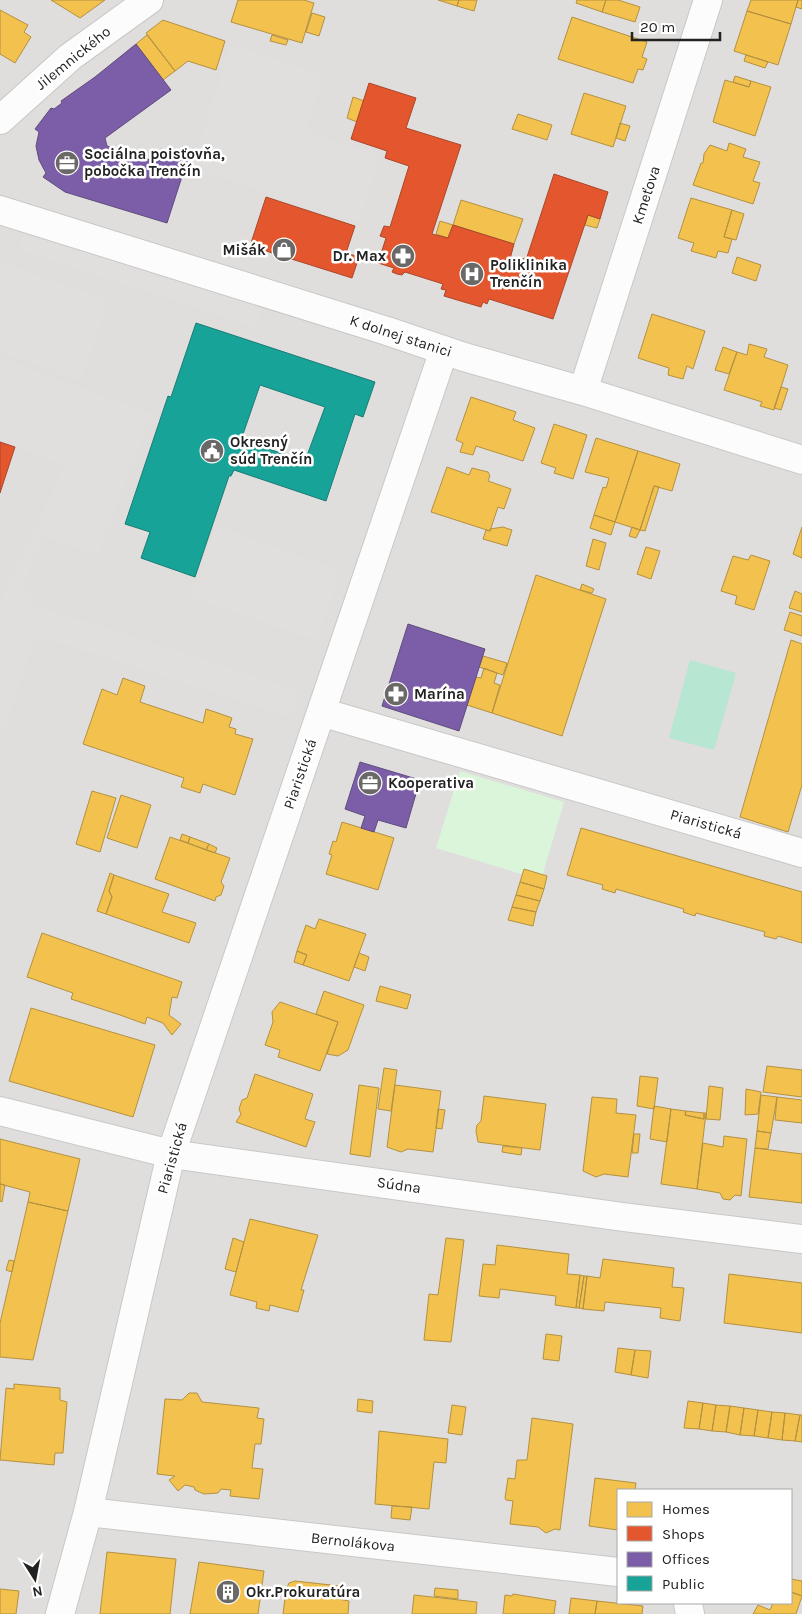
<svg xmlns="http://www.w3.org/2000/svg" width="802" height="1614" viewBox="0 0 802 1614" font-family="Karla,sans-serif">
<rect width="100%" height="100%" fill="#f0eeeb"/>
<path fill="#dfdedc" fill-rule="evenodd" d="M0,0H802V1614H0ZM618,1490H791V1603H618Z"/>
<path fill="#daf5da" d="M460,771L564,802L541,880L436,848Z"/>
<path fill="#b7e6d2" d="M690,660L736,673L714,750L669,738Z"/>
<path fill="#e0dfde" d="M231,45L323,75L305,132L380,157L359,222L191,168Z
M28,218L266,293L256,327L19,250Z
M0,262L109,301L80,381L0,352Z
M0,358L152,414L98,555L42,536L24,587L34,605L300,691L293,718L36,635L0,740V602L65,465L0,441Z
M216,526L341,571L316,640L191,598Z"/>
<path fill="#f2c14e" stroke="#b49141" d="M51,0H105L80,18Z
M238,0H304L314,3L302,43L231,22Z
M438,0H459L457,6Z
M459,0H477L474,11L457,6Z
M577,0H606L602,12L576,3Z
M606,0H618L640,7L635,22L602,12Z
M751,0H798L791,24L747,11Z
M798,0H802V9L796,7Z
M0,10L28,25L24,32L31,37L15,63L0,54Z
M747,11L791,24L778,65L734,51Z
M312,13L325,17L319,36L306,32Z
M572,17L647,42L642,57L647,59L643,70L638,69L633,83L558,59Z
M163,20L225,41L216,70L188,61L175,71L146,33Z
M147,35L175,71L163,80L136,44Z
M272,35L288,40L286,45L270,41Z
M746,55L768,62L765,68L744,61Z
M735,76L751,81L749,87L733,82Z
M725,80L749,87L751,81L771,87L755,136L713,122Z
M584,93L626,106L613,147L571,134Z
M353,97L364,101L357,122L347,118Z
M518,114L552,125L547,140L512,129Z
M620,123L630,126L625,141L616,138Z
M729,143L746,149L743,157L760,162L753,181L760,183L753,204L693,185L701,163H703L704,154L710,145L727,151Z
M691,198L732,210L724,237L732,239L728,253L718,251L716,258L691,251L694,243L678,238Z
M461,200L523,219L514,244L453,225Z
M732,210L744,214L736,240L724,237Z
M588,215L600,219L597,228L585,225Z
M440,221L453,225L448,238L436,234Z
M737,257L761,265L756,281L732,273Z
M652,314L705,331L693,369L687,366L683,379L668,375L669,368L638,358Z
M749,344L767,349L764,357L788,365L774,410L760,406L762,402L724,390L737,352L747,355Z
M723,347L737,352L729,374L715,370Z
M781,387L788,389L781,410L774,408Z
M471,397L516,412L513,420L535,428L523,461L476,446L473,455L460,452L463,443L456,440Z
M554,424L587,435L573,479L554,473L556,468L541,463Z
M596,438L638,451L615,522L594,515L603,487L606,488L609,478L585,472Z
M638,451L680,464L672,491L654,486L640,530L615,522Z
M447,467L469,475L472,468L488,472L490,476L488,481L511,489L504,509L498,507L490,531L431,512Z
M654,486L659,487L645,531L640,530Z
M594,515L615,522L611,535L590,528Z
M503,527L512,530L507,546L483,539L486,530L490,531V529Z
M632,527L640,530L636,538L629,536Z
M802,527V558L793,554Z
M593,539L606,543L599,570L586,566Z
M646,547L660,551L651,579L637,574Z
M751,555L770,561L754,610L735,604L737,596L721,591L733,556L748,560Z
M536,575L606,599L562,736L492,713Z
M582,584L594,589L592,593L580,590Z
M795,591L802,594V612L789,608Z
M790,612L802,616V636L784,630Z
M791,640L802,644V785L788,832L740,817Z
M483,656L507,663L503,675L479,667Z
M484,668L497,673L494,683L500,685L492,713L467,705L476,677L481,678Z
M123,678L145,686L140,702L203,723L206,709L218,713L232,718L229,727L236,729L235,734L253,739L235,795L203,784L200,793L181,787L184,778L83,744L102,689L117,695Z
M92,791L116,798L100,852L76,844Z
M121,795L151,805L137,848L107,838Z
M342,822L394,838L378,890L326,874L332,855L329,854L333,841L336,842Z
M581,828L802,892V943L778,936L776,939L764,936L765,932L696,913L695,916L683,912L684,909L616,889L615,893L602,889L603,885L567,875Z
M182,834L190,837L188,843L180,840Z
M170,837L230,858L221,882L224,886L221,895L216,897L215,901L155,879Z
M190,837L209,844L206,850L188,843Z
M209,844L217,848L215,853L206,850Z
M524,869L547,876L544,889L520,882Z
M110,873L114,875L109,891L112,897L106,914L97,911Z
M114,875L169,894L162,912L196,923L189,943L106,914L112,897L109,891Z
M520,882L544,889L540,901L516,895Z
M516,895L540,901L536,912L512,907Z
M512,907L536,912L533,926L508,920Z
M319,919L366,934L349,981L303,965L307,955L297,951L306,925L315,929Z
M42,933L182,982L177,998L172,997L169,1015L181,1024L172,1035L163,1023L147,1017L145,1024L120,1015L71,999L73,993L27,977Z
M297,951L307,955L303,965L294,962Z
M359,953L369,957L365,971L354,967Z
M380,986L411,995L407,1009L376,1001Z
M324,991L364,1005L348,1050L338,1056L327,1054L338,1022L316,1014Z
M280,1002L338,1022L320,1071L278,1057L280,1050L265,1045L273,1022L272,1012Z
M31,1008L155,1045L133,1117L9,1081Z
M767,1066L802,1070V1097L763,1092Z
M384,1068L397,1070L391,1111L378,1109Z
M255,1074L313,1094L305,1119L315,1122L306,1147L236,1122L241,1114L239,1109L242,1100L247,1098Z
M640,1076L658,1078L654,1109L637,1106Z
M359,1085L379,1088L370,1157L350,1154Z
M395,1085L441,1091L433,1152L408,1149L401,1152L387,1147Z
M709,1086L723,1088L720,1120L706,1119Z
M746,1089L761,1092L758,1114L745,1115Z
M761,1095L777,1097L771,1133L757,1131Z
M484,1096L546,1104L540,1150L478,1142L476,1131L477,1125L481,1121Z
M592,1097L617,1099L616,1113L636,1115L628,1177L604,1174L596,1177L583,1171Z
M777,1097L802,1100V1123L775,1120Z
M654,1106L671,1109L667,1142L650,1139Z
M438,1109L445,1110L442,1129L436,1128Z
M671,1109L686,1111L685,1115L704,1119V1113H706L697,1189L661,1184Z
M686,1111L704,1113V1119L685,1115Z
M757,1131L771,1133L768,1149L755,1148Z
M634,1134H640L638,1153H632Z
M724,1136L747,1139L741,1196L735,1195L730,1200L723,1199L720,1193L697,1189L703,1143L723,1147Z
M0,1139L80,1159L68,1211L28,1202L30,1192L0,1184Z
M503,1146L522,1148L521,1155L502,1152Z
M755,1148L802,1154V1203L749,1197Z
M0,1184L5,1185L2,1202L0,1201Z
M28,1202L68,1211L33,1360L0,1357V1323Z
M250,1219L318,1235L301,1290H304L298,1312L270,1305L269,1311L256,1308L257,1302L230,1295Z
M233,1238L244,1242L236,1272L225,1269Z
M446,1238L464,1240L451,1342L424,1340L429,1294L438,1295Z
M497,1245L569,1254L567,1274L580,1275L576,1308L555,1305L556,1296L500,1289L499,1298L479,1296L483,1264L495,1265Z
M603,1259L674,1268L672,1287L684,1288L680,1321L660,1318L661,1308L605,1302L604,1311L583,1309L587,1276L600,1278Z
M9,1260L14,1261L12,1272L6,1270Z
M729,1274L802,1283V1333L724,1323Z
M580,1275L584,1276L579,1308H576Z
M584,1276H587L583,1309L579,1308Z
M546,1334L562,1336L559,1361L543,1359Z
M618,1348L635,1350L631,1375L615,1372Z
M635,1350L651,1351L648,1378L631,1375Z
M14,1384L60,1388V1400L67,1402L63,1453H55L54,1465L0,1460L6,1388L14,1389Z
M189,1393H197L202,1402L259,1408L257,1418L264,1419L261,1444H255L252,1468L263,1469L259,1499L230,1496L231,1490L221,1489L218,1493L204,1494L195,1490L194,1487L185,1485L178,1491L169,1480L175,1476L157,1474L165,1399L182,1400Z
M358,1399L373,1401L372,1413L357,1411Z
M688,1401L703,1403L699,1429L684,1428Z
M703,1403L716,1405L712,1431L699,1429Z
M452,1405L466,1407L462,1435L448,1433Z
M716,1405L730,1406L726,1432L712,1431Z
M730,1406L744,1408L740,1435L726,1432Z
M744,1408L758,1410L754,1436L740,1435Z
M758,1410L772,1412L768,1438L754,1436Z
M772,1412L785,1413L782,1440L768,1438Z
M785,1413L800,1415L795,1441L782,1440Z
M800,1415H802V1442L795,1441Z
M532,1418L573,1424L560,1530L555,1529L546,1533L538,1527L510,1524L513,1501L506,1500L505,1498L508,1478L515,1479L517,1460H527Z
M379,1431L448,1439L446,1463L434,1462L429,1509L375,1504Z
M595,1478L636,1483L635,1490H618V1530L589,1526Z
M392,1506L412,1507L410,1520L391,1518Z
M107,1552L176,1559L170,1614H100Z
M199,1562L264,1571L258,1614H190Z
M791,1579L802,1581V1596L791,1592Z
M295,1581L340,1586L338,1599L349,1601L348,1614H283L286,1590L289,1583Z
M435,1588L458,1590V1599L434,1596Z
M0,1589L19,1591L16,1614H0Z
M791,1592L802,1596L796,1614H753L758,1605L770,1610L773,1603H791Z
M513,1594L556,1601L554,1614H503L505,1595L512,1596Z
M414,1595L477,1602L476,1614H412Z
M571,1598L597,1601L595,1614H569Z
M597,1601L643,1606L642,1614H595Z"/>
<path fill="#e4572e" stroke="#aa472a" d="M369,83L416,98L406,128L461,145L432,234L448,238L453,225L514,244L510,259L519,261L527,257L554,174L608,192L600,219L588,215L553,319L489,299L487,304L483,302L481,307L464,302L444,296L446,290L441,289L443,284L405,272L402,275L397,274L392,272L394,268L378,263L386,238L380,236L384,226L390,227L409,166L385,158L387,151L351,139Z
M266,197L355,226L346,253L359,257L352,278L250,246Z
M0,442L15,447L0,493Z"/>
<path fill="#7b5ea7" stroke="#604c7f" d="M136,44L171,90L105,138L107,146L157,162L161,149L188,158L167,223L65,192L43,177L46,173L39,160L36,146L39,132L35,129L51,108L54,109L62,103L61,101L95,77Z
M408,624L485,649L459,731L382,706Z
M360,762L420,780L406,828L378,820L374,832L361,828L365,816L345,809Z"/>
<path fill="#17a398" stroke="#1a7c75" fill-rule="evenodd" d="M196,323L375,382L363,417L355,414L326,501L234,470L231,476H229L195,577L141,558L150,532L125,524L168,396L171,397ZM260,385L325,407L305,461L241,440Z"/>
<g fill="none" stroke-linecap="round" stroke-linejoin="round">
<g stroke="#c9c8c7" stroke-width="30">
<path id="minor" d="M0,120L70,57L149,0
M0,210L387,331L464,357L583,391L802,460
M583,391L708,0
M321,712L802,853
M0,1111L171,1154L623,1217L802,1239
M88,1512L618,1572
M688,1603L690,1614
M60,1614L88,1512L171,1154L444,350"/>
</g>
<use href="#minor" stroke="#fdfcfc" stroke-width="28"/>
</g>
<defs>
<g id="office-disc" transform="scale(1.25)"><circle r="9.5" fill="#6a6968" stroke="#fff"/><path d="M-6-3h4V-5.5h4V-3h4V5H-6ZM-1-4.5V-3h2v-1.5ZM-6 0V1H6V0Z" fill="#fff"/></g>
<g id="shop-disc" transform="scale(1.25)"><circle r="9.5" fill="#6a6968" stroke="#fff"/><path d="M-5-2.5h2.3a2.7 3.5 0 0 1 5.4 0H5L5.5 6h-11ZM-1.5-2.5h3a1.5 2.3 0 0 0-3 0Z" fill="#fff"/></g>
<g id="pharmacy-disc" transform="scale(1.25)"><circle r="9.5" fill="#6a6968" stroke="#fff"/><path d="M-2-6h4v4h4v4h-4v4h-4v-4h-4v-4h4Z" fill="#fff"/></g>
<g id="hospital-disc" transform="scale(1.25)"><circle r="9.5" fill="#6a6968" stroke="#fff"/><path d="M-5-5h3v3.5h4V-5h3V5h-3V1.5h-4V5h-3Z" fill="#fff"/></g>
<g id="civic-disc" transform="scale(1.25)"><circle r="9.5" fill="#6a6968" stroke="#fff"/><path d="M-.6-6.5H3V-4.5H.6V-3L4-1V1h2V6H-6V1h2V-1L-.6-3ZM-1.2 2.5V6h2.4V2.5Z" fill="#fff"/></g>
<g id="building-disc" transform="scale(1.25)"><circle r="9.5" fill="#6a6968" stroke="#fff"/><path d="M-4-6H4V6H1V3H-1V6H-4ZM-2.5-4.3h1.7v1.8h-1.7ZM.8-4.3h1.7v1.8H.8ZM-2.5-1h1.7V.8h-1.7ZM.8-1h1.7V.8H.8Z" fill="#fff"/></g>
</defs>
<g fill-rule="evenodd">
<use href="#office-disc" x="67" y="163"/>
<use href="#shop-disc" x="284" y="250"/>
<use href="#pharmacy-disc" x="403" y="256"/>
<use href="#hospital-disc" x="472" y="274"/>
<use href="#civic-disc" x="212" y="451"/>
<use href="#pharmacy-disc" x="396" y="694"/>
<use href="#office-disc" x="370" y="783"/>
<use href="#building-disc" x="228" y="1592"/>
</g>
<g text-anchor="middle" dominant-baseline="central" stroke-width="5" stroke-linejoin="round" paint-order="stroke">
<g font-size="15" fill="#222" stroke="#fff">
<text transform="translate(73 58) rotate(-39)">Jilemnického</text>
<text transform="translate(646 195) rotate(-72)">Kmeťova</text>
<text transform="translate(401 336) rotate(18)">K dolnej stanici</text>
<text transform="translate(300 774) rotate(-71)">Piaristická</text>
<text transform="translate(706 824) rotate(16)">Piaristická</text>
<text transform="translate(172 1158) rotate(-74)">Piaristická</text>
<text transform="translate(399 1185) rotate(8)">Súdna</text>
<text transform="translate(353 1542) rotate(6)">Bernolákova</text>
</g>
<g font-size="15" font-weight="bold" fill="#222" stroke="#fff" text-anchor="start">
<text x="84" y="154">Sociálna poisťovňa,<tspan x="84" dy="17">pobočka Trenčín</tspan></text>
<text x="266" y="250" text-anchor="end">Mišák</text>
<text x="386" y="256" text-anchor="end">Dr. Max</text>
<text x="490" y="265">Poliklinika<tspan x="490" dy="17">Trenčín</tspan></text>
<text x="230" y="442">Okresný<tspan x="230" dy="17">súd Trenčín</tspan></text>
<text x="414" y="694">Marína</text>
<text x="388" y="783">Kooperativa</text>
<text x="246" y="1592">Okr.Prokuratúra</text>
</g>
</g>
<rect x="617" y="1489" width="175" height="115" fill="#ffffff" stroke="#a7a7a7"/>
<rect x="627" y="1502" width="25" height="15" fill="#f2c14e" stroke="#a7a7a7"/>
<text x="662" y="1514" font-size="15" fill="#222222">Homes</text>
<rect x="627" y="1526" width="25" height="15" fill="#e4572e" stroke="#a7a7a7"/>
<text x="662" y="1539" font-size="15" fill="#222222">Shops</text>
<rect x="627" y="1552" width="25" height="15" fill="#7b5ea7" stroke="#a7a7a7"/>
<text x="662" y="1564" font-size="15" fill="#222222">Offices</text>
<rect x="627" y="1576" width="25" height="15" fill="#17a398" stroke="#a7a7a7"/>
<text x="662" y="1589" font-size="15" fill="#222222">Public</text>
<g transform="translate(35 1579) rotate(169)" stroke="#ffffff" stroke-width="4" paint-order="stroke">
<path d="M0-4L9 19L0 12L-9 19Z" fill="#222222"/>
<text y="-8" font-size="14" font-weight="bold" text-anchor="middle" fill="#222222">N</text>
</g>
<path d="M632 32v8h88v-8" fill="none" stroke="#222222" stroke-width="2.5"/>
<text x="640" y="32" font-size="15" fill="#222222" stroke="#ffffff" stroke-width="4" paint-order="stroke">20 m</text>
</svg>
